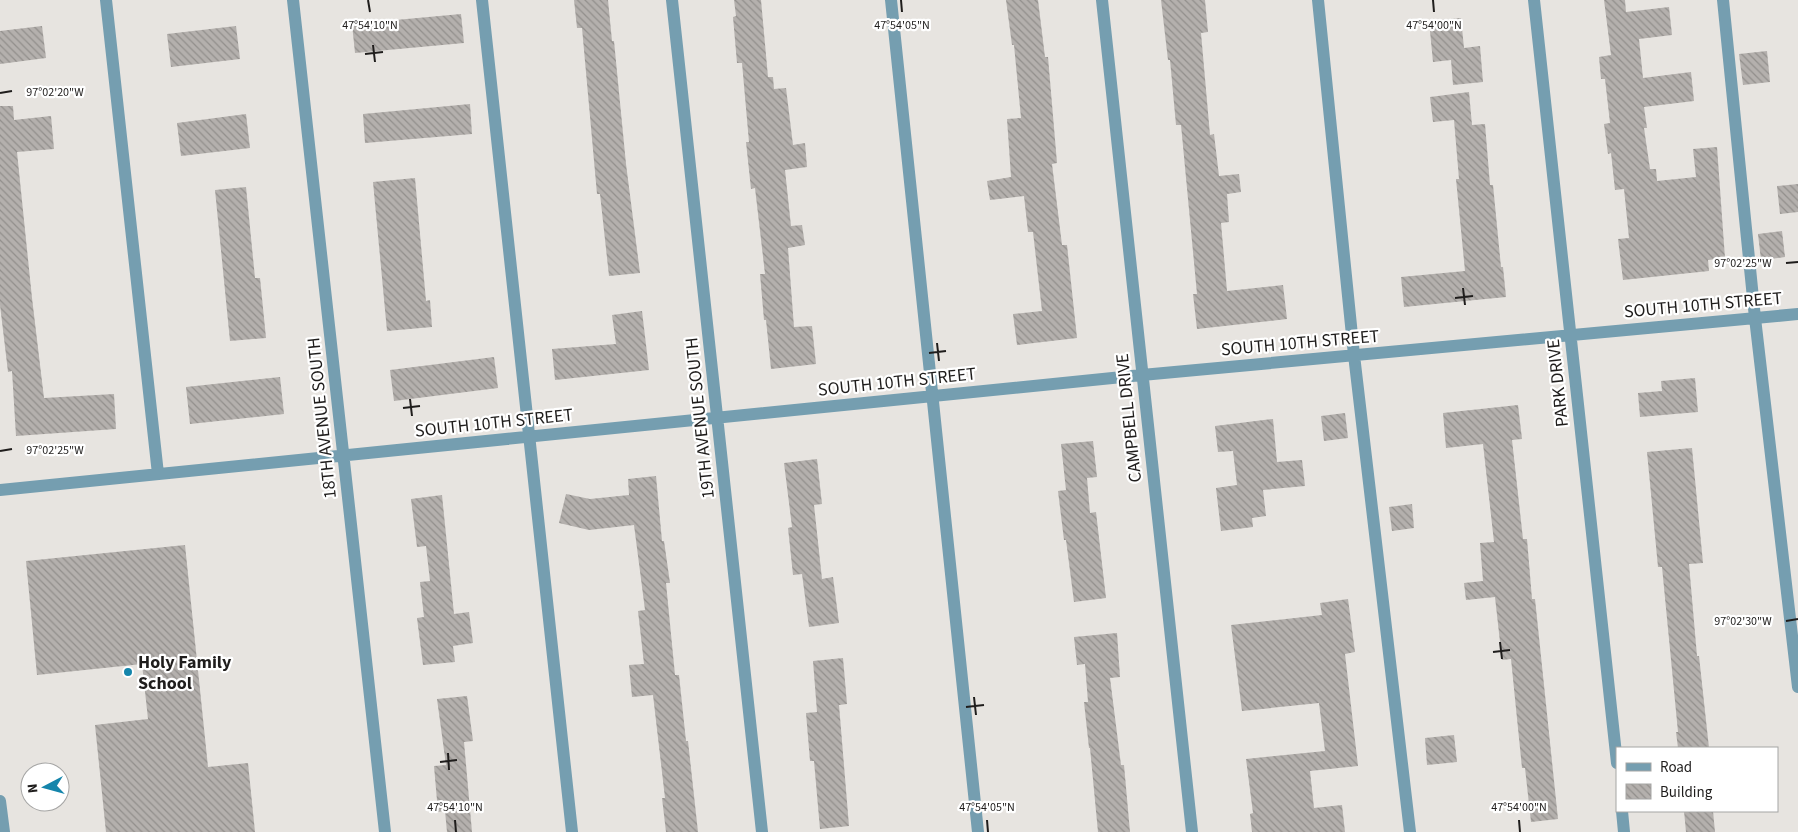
<svg xmlns="http://www.w3.org/2000/svg" width="1798" height="832" viewBox="0 0 1798 832" font-family="'Source Sans 3',sans-serif">
<defs>
<pattern id="building-back-hatch" width="6" height="6" patternUnits="userSpaceOnUse" patternTransform="scale(1.25)"><rect width="6" height="6" fill="#b4b0ad"/><path d="M-1 5l2 2M0 0l6 6M5-1l2 2" fill="none" stroke="#928f8c"/></pattern>
</defs>
<rect width="100%" height="100%" fill="#e7e4e0"/>
<path fill="url(#building-back-hatch)" d="M574,0H608L612,41H614L626,164L640,273L609,276L600,194H597L582,28H577Z
M734,0H761L768,77H773L774,89L786,88L793,145L805,143L807,167L785,170L791,226L802,225L805,245L788,248L794,327L812,326L816,364L771,369L766,320H764L760,274H765L755,188L751,189L746,142H749L742,63H737L733,17L736,16Z
M1006,0H1038L1045,57H1048L1052,104L1057,163L1052,164L1062,245H1067L1077,338L1017,345L1013,314L1042,311L1033,232H1028L1024,196L990,200L987,181L1011,177L1007,119L1021,118L1014,45H1012Z
M1161,0H1205L1208,32L1201,33L1210,135L1214,134L1219,176L1239,174L1241,192L1227,194L1229,222L1221,223L1227,291L1283,285L1287,319L1197,329L1193,294H1197L1181,125H1176L1170,60H1168Z
M1604,0H1625L1626,12L1669,7L1672,35L1639,39L1643,78L1691,72L1694,101L1644,107L1647,128H1644L1650,169H1656L1657,181L1696,177L1693,149L1717,147L1725,258L1708,260L1709,271L1623,280L1618,239L1629,238L1624,189L1615,190L1611,153L1608,154L1604,124L1610,123L1605,79H1601L1599,57L1611,55Z
M461,14L464,43L355,53L352,24Z
M1461,18L1464,48L1480,46L1483,82L1453,85L1451,60L1433,62L1429,21Z
M42,26L46,58L0,64V31Z
M236,26L240,59L171,67L167,34Z
M1767,51L1770,82L1743,85L1739,54Z
M1469,92L1472,125L1485,124L1490,185H1493L1501,267H1503L1506,297L1404,307L1401,277L1465,271L1456,179H1459L1454,120L1433,122L1430,97Z
M470,104L472,134L365,143L363,114Z
M0,106H13L14,120L51,116L54,149L17,152L32,298L44,398L114,394L116,429L16,436L12,371L8,372L0,305Z
M246,114L250,148L181,156L177,123Z
M415,178L426,301L430,300L432,327L387,331L373,182Z
M1798,184V212L1780,214L1777,186Z
M246,187L255,278H260L266,338L230,341L215,190Z
M1782,231L1785,257L1761,260L1758,234Z
M642,311L649,370L555,380L552,349L616,344L612,315Z
M494,357L498,388L394,401L390,370Z
M280,377L284,414L190,424L186,387Z
M1695,378L1698,412L1640,417L1638,393L1662,391L1661,381Z
M1518,405L1522,439L1512,440L1523,539H1527L1532,599H1535L1558,819L1531,822L1525,768H1522L1511,659L1502,660L1495,597L1466,600L1464,583L1483,581L1480,543L1494,542L1483,444L1446,448L1443,413Z
M1345,413L1348,438L1324,441L1321,416Z
M1273,419L1277,462L1302,460L1305,486L1263,490L1266,516L1252,518L1253,527L1221,531L1216,488L1237,485L1233,451L1218,452L1215,426Z
M1093,441L1097,477L1087,478L1090,513L1096,512L1106,598L1074,602L1066,540H1064L1058,491L1066,490L1061,444Z
M1692,448L1703,563L1689,564L1697,656H1699L1709,748H1678L1676,732H1678L1662,567H1658L1647,452Z
M817,459L822,504L814,505L822,579L833,577L839,623L809,627L802,574L793,575L788,528L792,527L784,463Z
M656,476L662,541H664L670,583H666L675,675H679L686,741H688L698,832H666L662,798H665L653,695L632,697L629,665L644,664L638,611L645,610L634,525L589,530L559,523L566,494L590,499L629,495L628,479Z
M442,495L454,614L469,612L473,643L453,646L455,662L423,665L417,618L424,617L420,582L430,581L426,546L417,547L411,499Z
M1412,504L1414,528L1392,531L1389,507Z
M185,545L208,767L248,763L255,832H106L95,725L148,719L142,664L37,675L26,561Z
M1348,599L1355,652L1345,654L1358,766L1310,771L1314,808L1342,805L1345,832H1252L1250,814L1253,813L1246,759L1325,751L1319,703L1242,711L1231,625L1322,615L1320,603Z
M1117,633L1120,677L1110,678L1121,765H1124L1130,832H1098L1090,748H1089L1084,702H1088L1085,664L1077,665L1074,637Z
M843,658L847,704L839,705L849,826L820,829L814,761H810L806,713L817,712L813,661Z
M467,696L473,741L464,742L472,832H447L445,811L438,812L434,766L446,765L437,699Z
M1454,735L1457,762L1427,765L1425,738Z
M1684,811H1713L1715,832H1686Z"/>
<g fill="none" stroke-linecap="round" stroke-linejoin="round">
<path stroke="#759eb0" stroke-width="12" d="M106,0L158,474
M293,0L385,832
M482,0L572,832
M672,0L762,832
M891,0L978,832
M1102,0L1192,832
M1318,0L1354,355L1410,832
M1534,0L1617,763
M1723,0L1755,318L1798,687
M0,490L1142,375L1798,314
M0,801L4,832
M1622,811L1624,832"/>
</g>
<path fill="none" stroke="#1f1d1c" stroke-width="2" d="M368,0L370,12M901,0L902,12M1433,0L1434,12M373,45L375,62M365,54L383,52M0,93L12,91M1786,263L1798,262M1463,288L1465,305M1455,298L1473,296M937,343L939,361M929,353L946,351M410,399L412,416M403,408L420,406M0,451L12,449M1786,621L1798,619M1500,642L1502,659M1493,652L1510,650M974,697L976,715M966,707L984,705M448,753L449,770M440,762L457,760M455,820L456,832M987,820L988,832M1519,820L1520,832"/>
<circle fill="#1485ab" stroke="#fff" stroke-width="2" cx="128" cy="672" r="5"/>
<g text-anchor="middle" dominant-baseline="central" stroke-width="4.5" stroke-linejoin="round" paint-order="stroke">
<g font-size="18" fill="#1f1d1c" stroke="#fff">
<text transform="translate(1703 305) rotate(-5)">SOUTH 10TH STREET</text>
<text transform="translate(1300 343) rotate(-5)">SOUTH 10TH STREET</text>
<text transform="translate(897 382) rotate(-6)">SOUTH 10TH STREET</text>
<text transform="translate(1558 383) rotate(-96)">PARK DRIVE</text>
<text transform="translate(322 418) rotate(-96)">18TH AVENUE SOUTH</text>
<text transform="translate(700 418) rotate(-96)">19TH AVENUE SOUTH</text>
<text transform="translate(1129 418) rotate(-96)">CAMPBELL DRIVE</text>
<text transform="translate(494 423) rotate(-6)">SOUTH 10TH STREET</text>
</g>
<g font-size="18" font-weight="bold" fill="#1f1d1c" stroke="#fff" text-anchor="start">
<text x="138" y="662">Holy Family<tspan x="138" dy="21">School</tspan></text>
</g>
</g>
<g font-size="12" text-anchor="middle" fill="#1f1d1c" stroke="#fff" stroke-width="4.5" stroke-linejoin="round" paint-order="stroke">
<text x="370" y="29">47°54'10"N</text>
<text x="902" y="29">47°54'05"N</text>
<text x="1434" y="29">47°54'00"N</text>
<text x="55" y="96">97°02'20"W</text>
<text x="1743" y="267">97°02'25"W</text>
<text x="55" y="454">97°02'25"W</text>
<text x="1743" y="625">97°02'30"W</text>
<text x="455" y="811">47°54'10"N</text>
<text x="987" y="811">47°54'05"N</text>
<text x="1519" y="811">47°54'00"N</text>
</g>
<rect x="1616" y="747" width="162" height="65" fill="#ffffff" stroke="#a5a5a4"/>
<rect x="1626" y="763" width="25" height="8" fill="#759eb0" stroke="#a5a5a4"/>
<text x="1660" y="772" font-size="15" fill="#1f1d1c">Road</text>
<rect x="1626" y="784" width="25" height="15" fill="url(#building-back-hatch)" stroke="#a5a5a4"/>
<text x="1660" y="797" font-size="15" fill="#1f1d1c">Building</text>
<g transform="translate(45 787) rotate(264)"><circle r="24" fill="#ffffff" stroke="#a5a5a4"/>
<path d="M0-4L9 19L0 12L-9 19Z" fill="#1485ab"/>
<text y="-8" font-size="14" font-weight="bold" text-anchor="middle" fill="#1f1d1c">N</text>
</g>
</svg>
